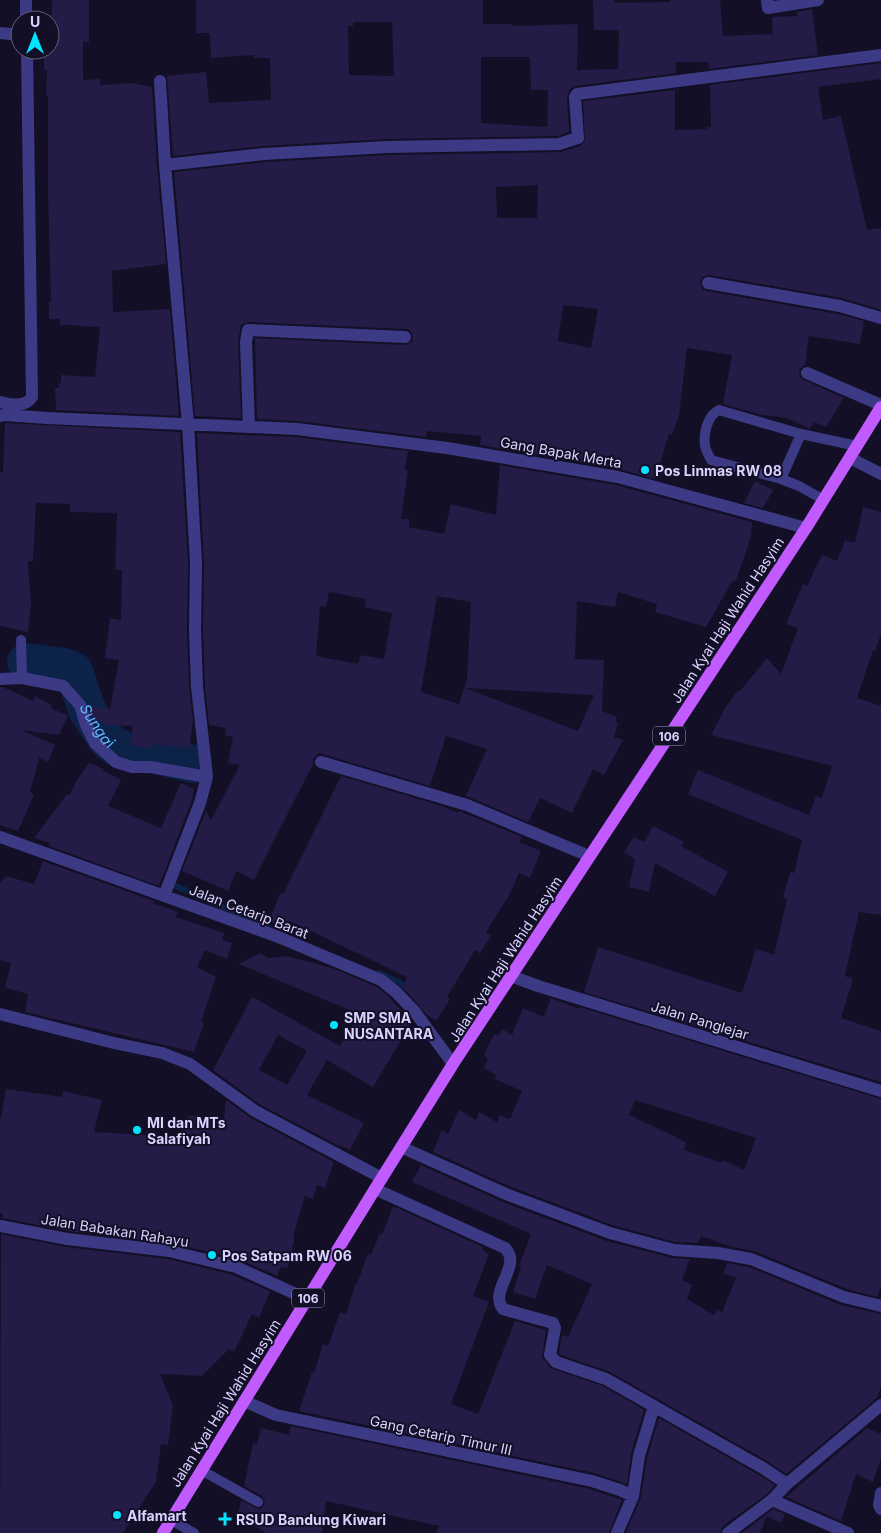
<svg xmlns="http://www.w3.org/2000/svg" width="881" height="1533" viewBox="0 0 881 1533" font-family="Inter,sans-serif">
<rect width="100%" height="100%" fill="#130f26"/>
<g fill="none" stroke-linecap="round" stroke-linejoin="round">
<path stroke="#0c2248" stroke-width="6" d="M176,886L268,927
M379,973L399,982L409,990"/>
<path stroke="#0c2248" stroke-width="38" id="s1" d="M26,662L65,667L74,671L87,710L107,740L119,749L145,752L193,764"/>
</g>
<path fill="#241b47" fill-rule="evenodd" d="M52,0H89V42H83V80L100,79V85L131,83L152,87L157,166L166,264L112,271L113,312L170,309L179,416L56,410L55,388H59V383H61V375L95,377L100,327L78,326V325H60V319H49V302H51L48,194V96H46L47,70H44V50H50V20H44V15H52Z
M196,0H483V24H512V26L578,24L577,70L618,69L619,30H594L593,0H614V3L670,2V0H720L723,36L773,34L772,17L797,16V12L812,9L818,55L709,69L708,62H676V73L576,86L570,89L567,97L569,132L558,136L387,139L263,146L173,156L167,76L206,72L209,103L271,100L270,58H254V55L211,58L210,33H196ZM353,22H392L394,76L349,75L348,26H353ZM481,57H530L531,90H548L547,127L481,123Z
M881,63V79L818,87L823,120L841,116L867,230L881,228V310L842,298L709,275L702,277L700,282L702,289L707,291L838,314L864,321L860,344L809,336L805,365L799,370L800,377L804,380L844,398L826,427L814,422L810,429L787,418L762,415L723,404L732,355L687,348L679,415L672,435L669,434L655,479L619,469L480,445L481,436L427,431L426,437L298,421L257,419L255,338L405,345L412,342L413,337L410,330L405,329L248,322L241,325L238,341L241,418L195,416L174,172L265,162L387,155L561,152L580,146L585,141L583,101L675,90V130L707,129V127H711L710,85ZM538,185L537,218H497L496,187ZM563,305L598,309L591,348L558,341Z
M5,423L180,432L188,563L187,630L189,687L193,721L189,748L154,744V748L130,745L133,726L107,725L92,718L89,706L110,709L119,660L105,658L110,618L121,620L122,570H115L117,513L70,512V504L36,503L33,561H28L31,604L28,632L0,626V472H3Z
M197,433L296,437L408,451L405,470L408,471L401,519H409V527L444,534L451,504L496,515L500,465L616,485L752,522L751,537L736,581L733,580L706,627L655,612L657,604L618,592L615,607L577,601L575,659L604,660L602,711L617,717L615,722L618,723L614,737L623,740L604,775L593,769L572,813L540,798L528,822L466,796L487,749L446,736L430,786L319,753L313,759V764L254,880L236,871L228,891L182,871L206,811L211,820L240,765L228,763L233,737L225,735L226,728L209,725L205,686L203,630L204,563ZM329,592L366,599L365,607L392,613L384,659L361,655L358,664L316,656L320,606L326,607ZM437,596L471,602L467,679L459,704L421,692ZM465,688L594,695L578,731Z
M755,481L773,490L763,508L744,503Z
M863,507L881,512V634L875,651L873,650L857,698L881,706V915L859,912L845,976L853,979L841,1018L881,1031V1082L584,992L598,947L742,993L756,949L774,955L787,899L783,898L790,872L794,873L802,840L688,794L698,770L809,815L816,796L822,798L832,766L711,735L724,710L738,690L740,691L767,658L781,674L798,628L786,624L803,584L807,586L822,555L837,561L845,540L855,543Z
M0,687H3L33,701L35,696L52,705L51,708L68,716L59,735L21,730L55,745L48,762L39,758L30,792L34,795L18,831L0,825Z
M89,763L104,769L103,771L121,780L108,806L161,828L181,783L194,789L192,800L159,886L49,846L50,843L34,838L67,794L69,796L77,780Z
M341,776L442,806L458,813L459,811L464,813L522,837L519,842L541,851L530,878L519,873L507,900H506L486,932L491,936L480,953L475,950L447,997L450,999L436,1021L427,1015L403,987L407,977L290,921L285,929L268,921L281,893L283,894Z
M653,826L684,842L681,846L728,872L715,896L655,863L649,892L629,887L635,859L624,852L634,837L644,842Z
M43,861L154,901L153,903L178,912L175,917L224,933L222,940L232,943L227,959L205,950L197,967L216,977L201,1022L204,1023L194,1052L25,1012L28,994L5,988L11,963L0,960V884L6,876L34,884Z
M260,953L268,958L286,956L332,968L377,987L390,998L412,1022L373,1087L327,1060L307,1095L364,1123L350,1150L340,1145L339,1146L259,1104L213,1070L252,997L340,1046L359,1014L239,964ZM278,1035L307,1051L287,1085L259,1070Z
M551,998L579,1009L580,1007L881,1099V1286L877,1297L847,1289L754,1251L732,1247L701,1236L698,1243L675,1242L612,1225L509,1186L433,1152L442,1130L448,1134L459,1110L476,1120L479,1112L497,1122L499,1115L510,1119L522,1091L495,1079L496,1075L484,1068L488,1059L484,1055L494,1034L498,1036L502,1029L512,1035L523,1008L544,1017ZM635,1100L756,1138L744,1170L723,1160L722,1163L684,1150L686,1142L629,1115Z
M6,1089L62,1097L63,1091L102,1100L94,1132L182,1137L183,1126L188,1116L224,1118L226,1100L251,1118L334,1162L325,1188L317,1185L313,1199L305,1196L293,1236L295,1237L287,1268L281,1267L277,1276L238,1259L171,1243L68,1231L2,1218L3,1214L0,1213V1118H1Z
M421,1165L503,1202L607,1241L672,1258L690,1259L682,1280L692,1285L687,1299L714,1315L717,1309L722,1312L736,1278L723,1273L727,1263L749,1267L841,1305L881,1314V1386L877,1398L786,1474L767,1461L610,1372L561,1355L559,1353L562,1335L568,1337L592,1284L547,1265L535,1299L513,1292L521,1267L519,1266L531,1234L412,1182Z
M393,1206L483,1247L482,1250L489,1254L473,1296L489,1302L451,1404L478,1414L515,1321L546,1330L542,1357L550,1368L603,1386L644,1410L631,1454L627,1484L594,1473L299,1411L312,1372L314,1373L323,1344L328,1346L340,1312L346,1314L356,1283L357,1284L368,1253L371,1255L380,1233L382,1235Z
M1,1234L66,1247L168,1259L233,1275L270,1291L259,1318L252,1314L234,1352L229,1349L202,1376L160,1374L173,1405L168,1445L161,1444L156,1482L123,1533H0Z
M659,1418L759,1475L775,1485L767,1494L723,1526L720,1533H626L641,1497L647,1458Z
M291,1426L590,1489L622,1500L609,1533H436L439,1526L326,1501L322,1533H266L238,1516L241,1500L258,1509L262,1508L265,1502L262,1496L244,1486L253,1443L257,1444L261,1428L289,1435Z
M867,1428L881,1434V1459L873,1482L856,1474L841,1521L786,1497Z
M773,1509L785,1514L781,1523L767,1516L760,1533H742Z"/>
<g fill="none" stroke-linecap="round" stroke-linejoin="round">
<path stroke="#3d3a85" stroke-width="10" d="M781,479L801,434
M824,500L799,486L781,479L711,460C709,455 705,450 705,445C703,433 708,415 719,410L801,434L857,446
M21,640L22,678
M201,1470L258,1502
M171,1520L194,1533"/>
<path stroke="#3d3a85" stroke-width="12" d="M26,0V20
M767,0L768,8L818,0
M0,33L20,35
M160,81L165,165L188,424L196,563L195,630L197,687L207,777L200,803L164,896
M165,165L264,154L387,147L559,144L578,138L575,97L577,94L881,55
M708,283L840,306L881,318
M807,373L881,405
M0,402C11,405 26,407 32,397L27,50
M0,416L4,415L47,418L297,429L447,448L618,477L806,528
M249,426L246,342L248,330L405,337
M850,458L881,474
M0,679L22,678L63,686L80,705L86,725L95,743L116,762L132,767H151L207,777
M321,762L467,805L589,856
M0,837L276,936L381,980L396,992L415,1012L453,1064
M511,976L538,986L881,1091
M0,1014L114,1043L162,1053L190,1064L255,1111L382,1178
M401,1147L506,1194L610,1233L674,1250L718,1253L751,1259L844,1297L881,1306
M375,1189L505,1248C523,1266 488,1290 503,1309L553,1323L555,1328L550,1355L556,1362L606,1379L763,1468L787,1484
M0,1226L67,1239L169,1251L236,1267L307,1299
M244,1401L276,1415L592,1481L620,1490L633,1496
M881,1493L879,1505L881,1509
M772,1500L848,1533
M617,1533L633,1496L639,1456L654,1406
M728,1533L772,1500L787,1484L881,1405"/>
<path stroke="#c25bff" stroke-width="12" d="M163,1533L375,1189L453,1064L806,528L881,407"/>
</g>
<g fill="#00e5ff" stroke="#130f26" stroke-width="2">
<circle cx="645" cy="470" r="5"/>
<circle cx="334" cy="1025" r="5"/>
<circle cx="137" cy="1130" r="5"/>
<circle cx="212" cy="1255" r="5"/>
<circle cx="117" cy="1515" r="5"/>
<path d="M222.5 1511.5h5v5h5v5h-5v5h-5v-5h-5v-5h5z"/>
</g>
<g text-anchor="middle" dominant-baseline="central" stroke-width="4" stroke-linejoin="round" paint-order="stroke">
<g fill="#130f26" stroke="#9e99be" stroke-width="1">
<rect x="653" y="726.5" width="32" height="19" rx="4"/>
<rect x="292" y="1288.5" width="32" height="19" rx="4"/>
</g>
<g font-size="12" font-weight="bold" fill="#d9d4ff">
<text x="669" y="736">106</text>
<text x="308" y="1298">106</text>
</g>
<g font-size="14" fill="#d9d4ff" stroke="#130f26">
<text transform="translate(561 452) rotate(10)">Gang Bapak Merta</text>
<text transform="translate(727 620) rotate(-57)">Jalan Kyai Haji Wahid Hasyim</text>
<text transform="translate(249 911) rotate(21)">Jalan Cetarip Barat</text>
<text transform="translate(505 959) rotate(-57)">Jalan Kyai Haji Wahid Hasyim</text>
<text transform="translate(700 1020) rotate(17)">Jalan Panglejar</text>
<text transform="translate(115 1230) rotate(9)">Jalan Babakan Rahayu</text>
<text transform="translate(225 1403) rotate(-58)">Jalan Kyai Haji Wahid Hasyim</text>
<text transform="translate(441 1435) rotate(12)">Gang Cetarip Timur III</text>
</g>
<g font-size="14" font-weight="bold" fill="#d9d4ff" stroke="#130f26" text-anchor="start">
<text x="655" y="470">Pos Linmas RW 08</text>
<text x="344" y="1017">SMP SMA<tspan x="344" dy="16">NUSANTARA</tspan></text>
<text x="147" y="1122">MI dan MTs<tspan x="147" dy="16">Salafiyah</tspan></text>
<text x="222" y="1255">Pos Satpam RW 06</text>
<text x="127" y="1515">Alfamart</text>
<text x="236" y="1519">RSUD Bandung Kiwari</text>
</g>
<g font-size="15" font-style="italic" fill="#62b6ff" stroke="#130f26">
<text stroke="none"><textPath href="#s1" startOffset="109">Sungai</textPath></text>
</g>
</g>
<g transform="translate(35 35)"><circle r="24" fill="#130f26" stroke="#625e7d"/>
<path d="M0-4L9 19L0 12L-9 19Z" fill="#00e5ff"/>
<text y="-8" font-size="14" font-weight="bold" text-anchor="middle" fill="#d9d4ff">U</text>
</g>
</svg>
